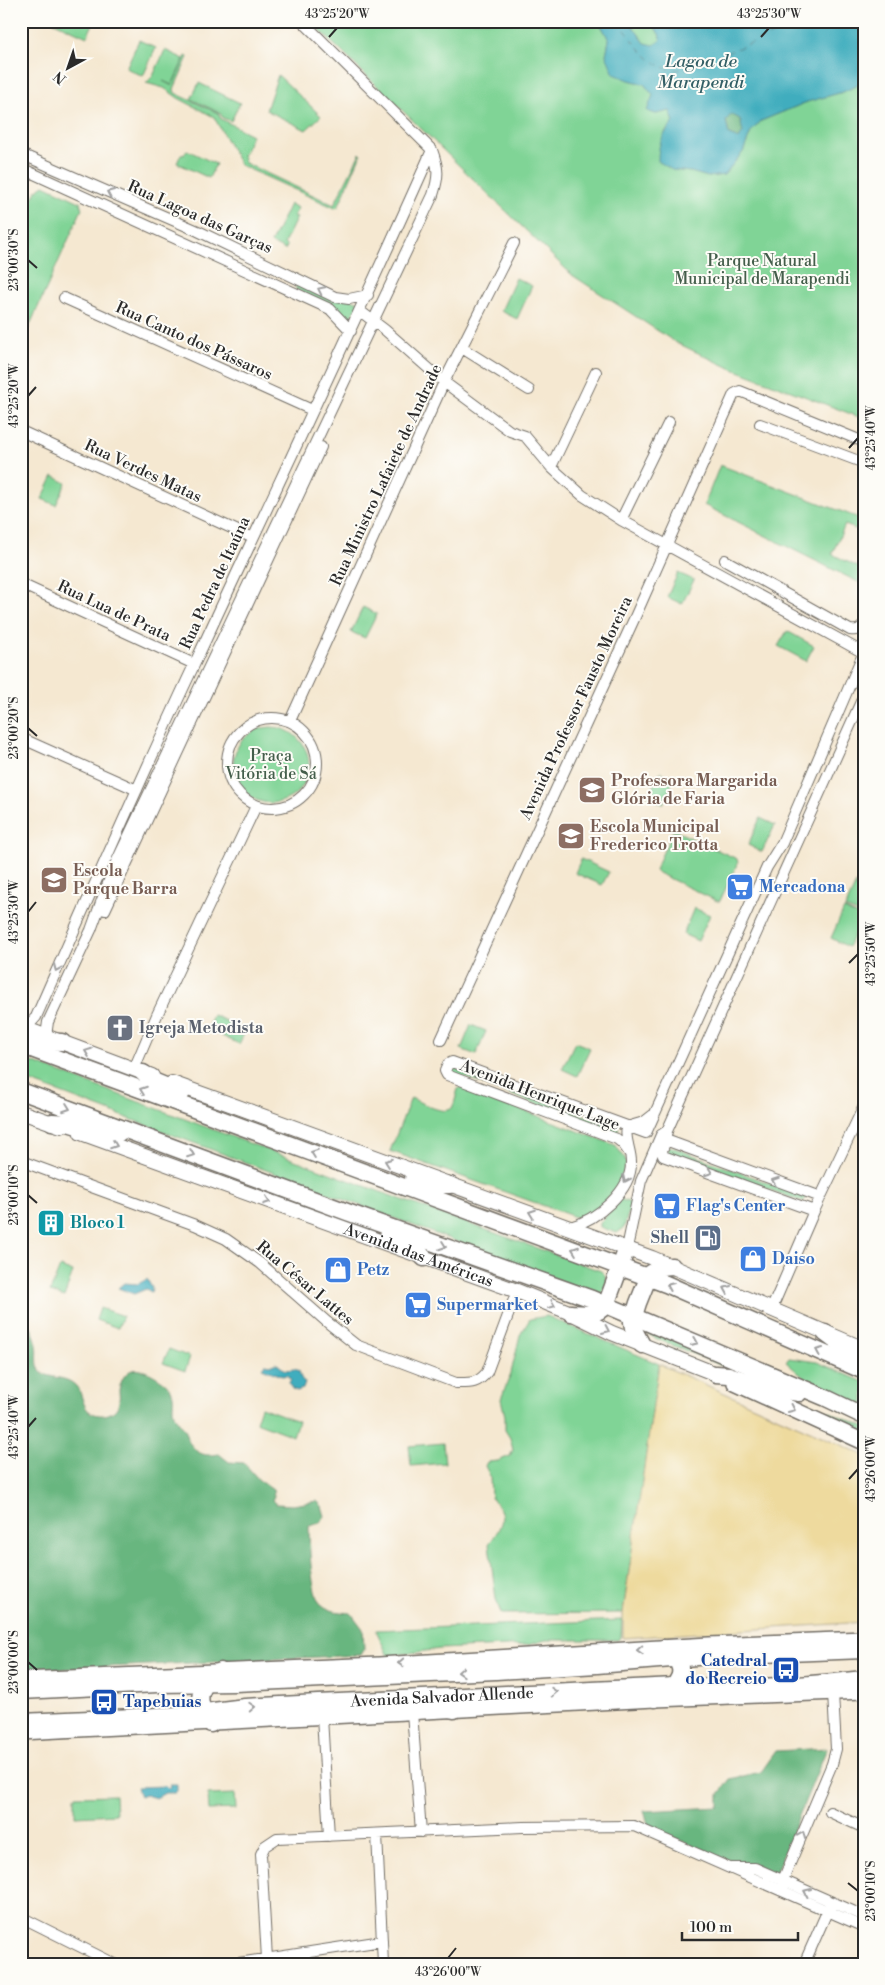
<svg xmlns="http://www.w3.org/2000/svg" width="885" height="1985" viewBox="0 0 885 1985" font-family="'Libre Bodoni',serif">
<rect width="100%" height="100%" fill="#fdfcf7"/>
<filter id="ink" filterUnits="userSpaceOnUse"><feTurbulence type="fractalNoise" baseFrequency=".02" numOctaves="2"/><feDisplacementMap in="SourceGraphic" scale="10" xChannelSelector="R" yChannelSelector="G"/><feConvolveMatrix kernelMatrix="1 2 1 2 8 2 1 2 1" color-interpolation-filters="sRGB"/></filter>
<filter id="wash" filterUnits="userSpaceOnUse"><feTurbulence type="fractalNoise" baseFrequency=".0096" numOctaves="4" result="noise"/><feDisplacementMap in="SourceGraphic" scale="20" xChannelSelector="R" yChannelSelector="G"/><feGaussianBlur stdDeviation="1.12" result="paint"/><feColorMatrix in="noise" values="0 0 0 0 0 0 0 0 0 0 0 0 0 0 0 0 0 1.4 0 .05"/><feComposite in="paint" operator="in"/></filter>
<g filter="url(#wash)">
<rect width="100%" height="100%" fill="#f5e8d1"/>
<path fill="#80d496" stroke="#568060" d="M52,21H87L93,24L87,37Z
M310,21H593L601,25L609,40L606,55L629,80L644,84L653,95L648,111L656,114L670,111L674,122L665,132L672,170L691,172L708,177L724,175L743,152L751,132L761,121L807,102L843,92L858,85L864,74V419L728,367L675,342L572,275Z
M629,21H651L659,34L661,41L654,46L645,43Z
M139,40L156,48L143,76L126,68Z
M165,50L184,59L172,85L163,81L172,86L186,56L188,57L174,89L175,93L218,113L221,119L252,135L243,156L245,163L334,205L360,153L361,154L338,207L335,208L240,165L214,117L178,98L164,88L146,83L153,76Z
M278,75L321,116L306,130L266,110Z
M199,83L240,103L231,121L223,118L220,113L191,99Z
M187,150L216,164L209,178L177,163L181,154L184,155Z
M44,185L80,202L82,209L21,345V219L37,190Z
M290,204L298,208L294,216L297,217L284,244L287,246L285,250L271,243Z
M516,278L532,286L517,319L501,311Z
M299,284L357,301L360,303L348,321L334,306L297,290L295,287Z
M720,465L864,520V532L845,525L832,554L864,570V585L704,505Z
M53,476L66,483L56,505L42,499Z
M678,573L694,580L682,604L667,597Z
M363,607L377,614L365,638L351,632Z
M787,631L814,646L806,661L778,646Z
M233 765a38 38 0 1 1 76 0a38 38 0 1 1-76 0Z
M660,772L674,779L663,804L648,797Z
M760,818L775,825L762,852L748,845Z
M676,831L737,859L738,862L720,901H717L658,873L655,870L672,832Z
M581,859L609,872L602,885L575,873Z
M859,877L864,879L863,915L845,908Z
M694,908L710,915L698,941L683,934Z
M844,909L862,918L848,947L831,938Z
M213,1015L246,1030L239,1044L207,1029Z
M471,1025L486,1031L476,1055L461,1049Z
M575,1042L590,1048L577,1076L562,1069Z
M21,1058L386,1194L601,1271L605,1275L607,1281L601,1296L21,1078Z
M452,1067L619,1128L618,1133L616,1134L451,1072Z
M461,1087L615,1145L625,1158L626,1166L615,1190L600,1209L581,1219L390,1151L411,1098C420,1102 444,1116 452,1108C455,1103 456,1095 458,1089Z
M669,1146L806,1197L803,1202L667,1152Z
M620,1199L631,1203L624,1228L617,1233L600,1227V1223Z
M60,1267L73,1272L64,1297L50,1292Z
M100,1308L123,1316L118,1328L96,1320Z
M547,1316L659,1364L623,1613L501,1614L496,1599L489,1544C502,1526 509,1515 491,1498L490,1476L485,1466L487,1462L498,1461L510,1456L513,1450L510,1438L505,1430V1416L501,1399L511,1373L520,1335L530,1319Z
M640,1325L783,1386L767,1384L657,1339L644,1332Z
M169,1349L190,1357L185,1371L163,1363Z
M789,1358L817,1362L864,1382V1408L810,1383L786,1362Z
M780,1395L791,1396L864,1426V1437Z
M261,1407L298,1421L293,1436L256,1422Z
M443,1443L445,1463L411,1466L409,1446Z
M622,1620L621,1637L618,1640H546L528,1645L440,1649L388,1656L376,1630Z
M235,1794L236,1809L209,1810L208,1795Z
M115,1795L116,1814L75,1816V1796Z"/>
<path fill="#68b67f" stroke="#4a7055" d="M731,114L740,119L743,132L739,139L729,135L726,120Z
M21,1316C30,1323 35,1334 37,1345C39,1353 35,1366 41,1371C49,1380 65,1375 75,1385C84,1393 81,1408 92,1413C103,1418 117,1414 119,1402C120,1398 119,1394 119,1390C125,1360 145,1368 164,1382C173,1389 174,1395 173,1405C171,1422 189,1426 188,1441C198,1454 203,1457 219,1454L229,1462L244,1463L259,1480L273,1490L274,1496L272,1500L276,1504L293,1505L317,1501L322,1506L325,1516L320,1523L309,1526C309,1541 311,1596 321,1604C330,1612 340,1612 351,1613L363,1629L364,1650L361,1655L21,1671Z
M827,1748L773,1879L649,1827L644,1811L719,1807V1794L730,1779L761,1772L776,1751Z"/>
<path fill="#eeda9e" stroke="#8c8264" d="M659,1364L864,1455V1622L623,1638V1613Z"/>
<path fill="#40adbe" stroke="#366c74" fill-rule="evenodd" d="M593,21H629L645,43L654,45L661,40L659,34L651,21H864V74L858,85L843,92L807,102L761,121L751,132L743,152L724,175L708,177L691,172L672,170L658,161C658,144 662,135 674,122L670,111L656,114L647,111L653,95L644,84L629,80L614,74L606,55L609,40L601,25ZM731,114L740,119L743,132L739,139L729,135L726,121Z
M147,1279L152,1288L151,1292L146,1289L134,1294L118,1288L124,1283L138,1284Z
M276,1363L285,1370L295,1369L299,1371L301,1378L305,1383L303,1389L297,1391L292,1389L289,1383L291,1379L288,1375L282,1376L262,1368L265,1364L272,1365Z
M170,1784H177V1791L175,1793H165L156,1798L145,1795L140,1797L137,1787L166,1786L169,1789Z"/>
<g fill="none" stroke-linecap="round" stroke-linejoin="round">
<path stroke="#335f66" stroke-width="1" stroke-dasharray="6 5" stroke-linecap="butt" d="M618,21C636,43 655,78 688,68L807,21"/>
</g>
</g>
<g filter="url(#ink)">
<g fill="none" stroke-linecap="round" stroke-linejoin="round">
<g stroke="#726d65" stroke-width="12">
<path id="minor" d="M21,154L198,231L335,297L349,299L368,295
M21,168L330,309L351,331
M64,298L312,410
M360,311L385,330L444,382L510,431L525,436L551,467L582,495L621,520L864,653
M462,348L529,390
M760,424L864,463
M21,431L253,538
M551,467L596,372
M621,520L669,422
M725,560L850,630C857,631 860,630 864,624
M21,584L194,664
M227 763a45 45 0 1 1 90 0a45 45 0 1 1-90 0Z
M290,721L444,382L514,243
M21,738L137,790
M105,910L321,447
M25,1029L36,1017C88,899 140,780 195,663C274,492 356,322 432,150
M46,1036L48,1022L91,930L114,867L433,195C439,176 439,169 432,150L302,21
M441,1040L635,617L734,394L740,391L864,442
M134,1069L157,1015L256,806
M667,1131L864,695
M630,1154L623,1144L617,1139L447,1075L445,1071L448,1064L452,1062L646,1133L767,867L782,843L864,652
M21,1161L195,1225L226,1239L260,1263L327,1322L356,1345L456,1383C470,1383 478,1384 487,1372L517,1291
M814,1211L663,1156L662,1150L666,1141L671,1142L821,1197
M570,1227C596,1220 632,1191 631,1162C631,1149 624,1139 627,1127L644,1122L653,1115
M627,1248L641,1181L661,1135L667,1131L666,1136
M772,1308L814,1211L864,1106
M412,1712L421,1832
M322,1717L329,1836
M830,1812L864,1828
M377,1834L383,1964
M732,1868H755L864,1916
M781,1890L783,1880L832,1764L836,1749L833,1693
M21,1917L115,1964
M267,1959L261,1854L265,1846L277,1838L523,1827L634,1826L864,1927
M232,1964L382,1941
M804,1964L830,1905"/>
</g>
<g stroke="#726d65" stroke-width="16">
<g id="secondary">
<path d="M21,1027L152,1076"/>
<path d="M172,1083L652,1258L864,1349"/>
<path d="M21,1112L61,1126"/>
<path id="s1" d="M81,1133L517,1291L571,1313L612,1333L716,1374"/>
</g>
</g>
<g stroke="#726d65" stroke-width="18">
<path id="primary" d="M735,1383L864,1442
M21,1680L379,1665L709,1645L864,1639
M21,1732L655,1699L864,1691"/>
</g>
<g stroke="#726d65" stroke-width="19">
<g id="trunk">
<path d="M27,1041L62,1042"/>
<path d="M21,1045L666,1284L864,1371"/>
<path d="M143,1073L153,1081L182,1093"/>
<path d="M21,1091L347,1212L592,1299L826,1398L864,1416"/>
<path d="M52,1122L68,1123L94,1131L119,1133"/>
<path d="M413,1179L432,1185H450"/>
<path d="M388,1236L418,1250L424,1258"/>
<path d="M571,1313C586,1314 596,1316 606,1305L627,1248"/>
<path d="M825,1333L864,1362"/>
<path d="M642,1345L633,1328L632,1322L638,1303L650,1273L661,1267L672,1266"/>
<path d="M716,1374L729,1375L772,1389L799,1393"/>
<path d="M21,1691L157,1684L235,1683L496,1671L597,1665L709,1656L864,1650"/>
<path d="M655,1699C680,1686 693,1668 663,1648"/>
<path d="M425,1706L440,1707L454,1710"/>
<path id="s2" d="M21,1722L181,1715L245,1707L318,1703L676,1686C738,1690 802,1686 864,1679"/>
<path d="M211,1724C194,1700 197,1687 221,1671"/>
</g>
</g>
<use href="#minor" stroke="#fff" stroke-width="10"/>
<use href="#secondary" stroke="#fff" stroke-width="14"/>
<use href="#primary" stroke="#fff" stroke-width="15"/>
<use href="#trunk" stroke="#fff" stroke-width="16"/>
</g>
<defs><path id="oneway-chevron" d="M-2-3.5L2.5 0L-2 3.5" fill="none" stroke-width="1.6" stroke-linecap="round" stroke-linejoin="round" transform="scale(1.25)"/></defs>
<g stroke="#a0a0a0">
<use href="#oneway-chevron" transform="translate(110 193) rotate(-156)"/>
<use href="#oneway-chevron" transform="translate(321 290) rotate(-154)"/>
<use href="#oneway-chevron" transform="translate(57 968) rotate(114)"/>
<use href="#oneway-chevron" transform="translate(88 1052) rotate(-159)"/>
<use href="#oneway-chevron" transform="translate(143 1090) rotate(-160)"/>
<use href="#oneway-chevron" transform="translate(67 1108) rotate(20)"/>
<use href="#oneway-chevron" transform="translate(114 1145) rotate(20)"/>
<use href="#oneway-chevron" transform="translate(314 1153) rotate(-160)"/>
<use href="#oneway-chevron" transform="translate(191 1154) rotate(21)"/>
<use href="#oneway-chevron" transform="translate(388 1162) rotate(-160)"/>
<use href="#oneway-chevron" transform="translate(709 1172) rotate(20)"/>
<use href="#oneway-chevron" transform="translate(626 1179) rotate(115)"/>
<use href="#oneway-chevron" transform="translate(775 1181) rotate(-160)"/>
<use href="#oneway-chevron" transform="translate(267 1201) rotate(20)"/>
<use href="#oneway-chevron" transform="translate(532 1213) rotate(-160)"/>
<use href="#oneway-chevron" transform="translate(443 1246) rotate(20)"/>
<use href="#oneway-chevron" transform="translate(575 1250) rotate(-160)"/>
<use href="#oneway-chevron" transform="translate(670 1286) rotate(-157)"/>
<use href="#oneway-chevron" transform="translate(727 1289) rotate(-157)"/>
<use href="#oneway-chevron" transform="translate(552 1305) rotate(22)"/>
<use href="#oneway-chevron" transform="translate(606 1330) rotate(25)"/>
<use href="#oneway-chevron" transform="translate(695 1342) rotate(23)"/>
<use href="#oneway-chevron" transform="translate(819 1351) rotate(-156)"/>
<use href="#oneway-chevron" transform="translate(792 1409) rotate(25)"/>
<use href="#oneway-chevron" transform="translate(640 1650) rotate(177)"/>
<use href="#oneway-chevron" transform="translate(401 1663) rotate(177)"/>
<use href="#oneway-chevron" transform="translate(461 1672) rotate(177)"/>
<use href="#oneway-chevron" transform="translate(554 1692) rotate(-3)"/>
<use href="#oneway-chevron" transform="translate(252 1707) rotate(-3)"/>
<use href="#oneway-chevron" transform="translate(802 1835) rotate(-67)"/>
<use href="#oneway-chevron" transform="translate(807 1892) rotate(-155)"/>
</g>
</g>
<path fill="none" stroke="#2b2b2b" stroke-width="2" d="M329,37L337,28M761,37L769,28M28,260L37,268M28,396L36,387M849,448L858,438M28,728L37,736M28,912L36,902M849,963L858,954M28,1195L37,1203M28,1427L36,1418M849,1479L858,1469M28,1662L37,1670M848,1883L858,1891M448,1958L456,1948"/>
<defs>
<g id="school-square" transform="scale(1.4375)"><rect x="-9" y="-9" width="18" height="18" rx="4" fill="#8d6e63" stroke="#fdfcf7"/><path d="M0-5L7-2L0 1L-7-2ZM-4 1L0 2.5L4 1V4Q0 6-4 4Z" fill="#fff"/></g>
<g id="supermarket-square" transform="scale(1.4375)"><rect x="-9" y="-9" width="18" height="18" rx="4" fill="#3f7fe0" stroke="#fdfcf7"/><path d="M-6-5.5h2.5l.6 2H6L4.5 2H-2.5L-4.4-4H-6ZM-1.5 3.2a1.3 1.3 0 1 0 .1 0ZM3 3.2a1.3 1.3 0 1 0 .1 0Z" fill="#fff"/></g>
<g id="church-square" transform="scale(1.4375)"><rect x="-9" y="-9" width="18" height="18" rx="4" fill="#6b7280" stroke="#fdfcf7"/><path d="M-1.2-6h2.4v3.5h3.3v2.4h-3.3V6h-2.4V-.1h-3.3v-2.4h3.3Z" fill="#fff"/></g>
<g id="building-square" transform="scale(1.4375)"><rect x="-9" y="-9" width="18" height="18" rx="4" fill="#0f9aa8" stroke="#fdfcf7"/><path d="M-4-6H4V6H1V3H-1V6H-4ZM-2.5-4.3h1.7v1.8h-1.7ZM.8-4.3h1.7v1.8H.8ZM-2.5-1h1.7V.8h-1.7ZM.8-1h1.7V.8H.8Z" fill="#fff"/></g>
<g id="fuel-square" transform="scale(1.4375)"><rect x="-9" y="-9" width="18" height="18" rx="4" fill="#5c6f8a" stroke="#fdfcf7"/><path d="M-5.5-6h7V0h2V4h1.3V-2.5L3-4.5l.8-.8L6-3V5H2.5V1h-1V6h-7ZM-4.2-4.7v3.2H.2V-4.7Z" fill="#fff"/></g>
<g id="shop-square" transform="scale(1.4375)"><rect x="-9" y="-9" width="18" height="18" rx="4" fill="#3f7fe0" stroke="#fdfcf7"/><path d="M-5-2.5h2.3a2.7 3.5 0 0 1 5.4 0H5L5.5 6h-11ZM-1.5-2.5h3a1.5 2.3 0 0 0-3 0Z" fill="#fff"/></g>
<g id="bus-square" transform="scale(1.4375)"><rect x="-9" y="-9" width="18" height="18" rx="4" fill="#1a4fb4" stroke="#fdfcf7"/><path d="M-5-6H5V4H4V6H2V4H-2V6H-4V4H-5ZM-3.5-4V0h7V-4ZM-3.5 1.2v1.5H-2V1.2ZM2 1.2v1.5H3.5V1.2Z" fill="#fff"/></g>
</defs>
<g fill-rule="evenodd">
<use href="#school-square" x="592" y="790"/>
<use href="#school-square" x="571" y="836"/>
<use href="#school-square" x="54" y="880"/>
<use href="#supermarket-square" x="740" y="887"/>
<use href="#church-square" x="120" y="1028"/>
<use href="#supermarket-square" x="667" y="1206"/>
<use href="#building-square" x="51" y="1223"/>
<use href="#fuel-square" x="708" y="1238"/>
<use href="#shop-square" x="753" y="1259"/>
<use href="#shop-square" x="338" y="1270"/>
<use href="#supermarket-square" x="418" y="1305"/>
<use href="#bus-square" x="786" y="1670"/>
<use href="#bus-square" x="104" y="1702"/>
</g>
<g text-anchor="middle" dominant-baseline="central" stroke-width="4" stroke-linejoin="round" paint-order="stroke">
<g font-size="16" fill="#2b2b2b" stroke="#fdfcf7">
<text transform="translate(200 217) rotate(24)">Rua Lagoa das Garças</text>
<text transform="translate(194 341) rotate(24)">Rua Canto dos Pássaros</text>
<text transform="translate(143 471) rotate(25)">Rua Verdes Matas</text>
<text transform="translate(386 475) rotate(-65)">Rua Ministro Lafaiete de Andrade</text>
<text transform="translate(215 583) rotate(-65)">Rua Pedra de Itaúna</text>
<text transform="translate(114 611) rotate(25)">Rua Lua de Prata</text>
<text transform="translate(576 708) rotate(-65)">Avenida Professor Fausto Moreira</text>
<text transform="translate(540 1095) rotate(21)">Avenida Henrique Lage</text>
<text stroke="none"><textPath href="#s1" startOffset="359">Avenida das Américas</textPath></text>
<text transform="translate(305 1283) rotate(40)">Rua César Lattes</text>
<text stroke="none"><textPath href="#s2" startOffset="422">Avenida Salvador Allende</textPath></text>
</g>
<g font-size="16" fill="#445e4b" stroke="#fdfcf7">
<text x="762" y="261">Parque Natural<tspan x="762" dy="18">Municipal de Marapendi</tspan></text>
<text x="271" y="756">Praça<tspan x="271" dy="18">Vitória de Sá</tspan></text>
</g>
<g font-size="16" font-weight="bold" fill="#785e54" stroke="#fdfcf7" text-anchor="start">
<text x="611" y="781">Professora Margarida<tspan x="611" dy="18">Glória de Faria</tspan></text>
<text x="590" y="827">Escola Municipal<tspan x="590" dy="18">Frederico Trotta</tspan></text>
<text x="73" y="871">Escola<tspan x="73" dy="18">Parque Barra</tspan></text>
</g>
<g font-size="16" font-weight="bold" fill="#366cbe" stroke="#fdfcf7" text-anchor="start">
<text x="759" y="887">Mercadona</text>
<text x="686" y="1206">Flag's Center</text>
<text x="772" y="1259">Daiso</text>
<text x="357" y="1270">Petz</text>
<text x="437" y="1305">Supermarket</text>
</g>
<g font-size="16" font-weight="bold" fill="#5b616d" stroke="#fdfcf7" text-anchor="start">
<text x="139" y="1028">Igreja Metodista</text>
</g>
<g font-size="16" font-weight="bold" fill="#0d838f" stroke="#fdfcf7" text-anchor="start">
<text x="70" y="1223">Bloco 1</text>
</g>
<g font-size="16" font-weight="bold" fill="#4e5e75" stroke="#fdfcf7" text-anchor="end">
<text x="689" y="1238">Shell</text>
</g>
<g font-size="16" font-weight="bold" fill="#164399" stroke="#fdfcf7" text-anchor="end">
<text x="767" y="1661">Catedral<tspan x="767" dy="18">do Recreio</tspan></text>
<text x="123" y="1702" text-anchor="start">Tapebuias</text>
</g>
<g font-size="18" font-style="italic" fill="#335f66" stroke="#fdfcf7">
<text x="701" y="61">Lagoa de<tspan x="701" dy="21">Marapendi</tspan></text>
</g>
</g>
<rect width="885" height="1985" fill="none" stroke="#fdfcf7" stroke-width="55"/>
<g transform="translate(68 68) rotate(220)" stroke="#fdfcf7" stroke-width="4" paint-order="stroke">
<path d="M0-4L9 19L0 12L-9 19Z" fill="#2b2b2b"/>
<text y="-8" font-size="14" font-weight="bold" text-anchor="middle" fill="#2b2b2b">N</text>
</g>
<path d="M682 1932v8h116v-8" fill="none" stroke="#2b2b2b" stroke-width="2.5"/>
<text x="690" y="1932" font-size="15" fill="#2b2b2b" stroke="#fdfcf7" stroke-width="4" paint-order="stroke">100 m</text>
<rect x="28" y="28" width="830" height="1930" fill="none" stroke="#2b2b2b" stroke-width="2"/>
<g font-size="12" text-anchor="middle" fill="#2b2b2b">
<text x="337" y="18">43°25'20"W</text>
<text x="769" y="18">43°25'30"W</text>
<text transform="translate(14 260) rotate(-90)" y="4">23°00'30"S</text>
<text transform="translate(14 396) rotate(-90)" y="4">43°25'20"W</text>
<text transform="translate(871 438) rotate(-90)" y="4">43°25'40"W</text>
<text transform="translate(14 728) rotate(-90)" y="4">23°00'20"S</text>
<text transform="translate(14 912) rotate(-90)" y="4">43°25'30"W</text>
<text transform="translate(871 954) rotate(-90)" y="4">43°25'50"W</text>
<text transform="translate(14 1195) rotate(-90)" y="4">23°00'10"S</text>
<text transform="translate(14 1427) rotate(-90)" y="4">43°25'40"W</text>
<text transform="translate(871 1469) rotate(-90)" y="4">43°26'00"W</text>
<text transform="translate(14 1662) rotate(-90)" y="4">23°00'00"S</text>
<text transform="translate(871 1891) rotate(-90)" y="4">23°00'10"S</text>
<text x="448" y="1976">43°26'00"W</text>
</g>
</svg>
